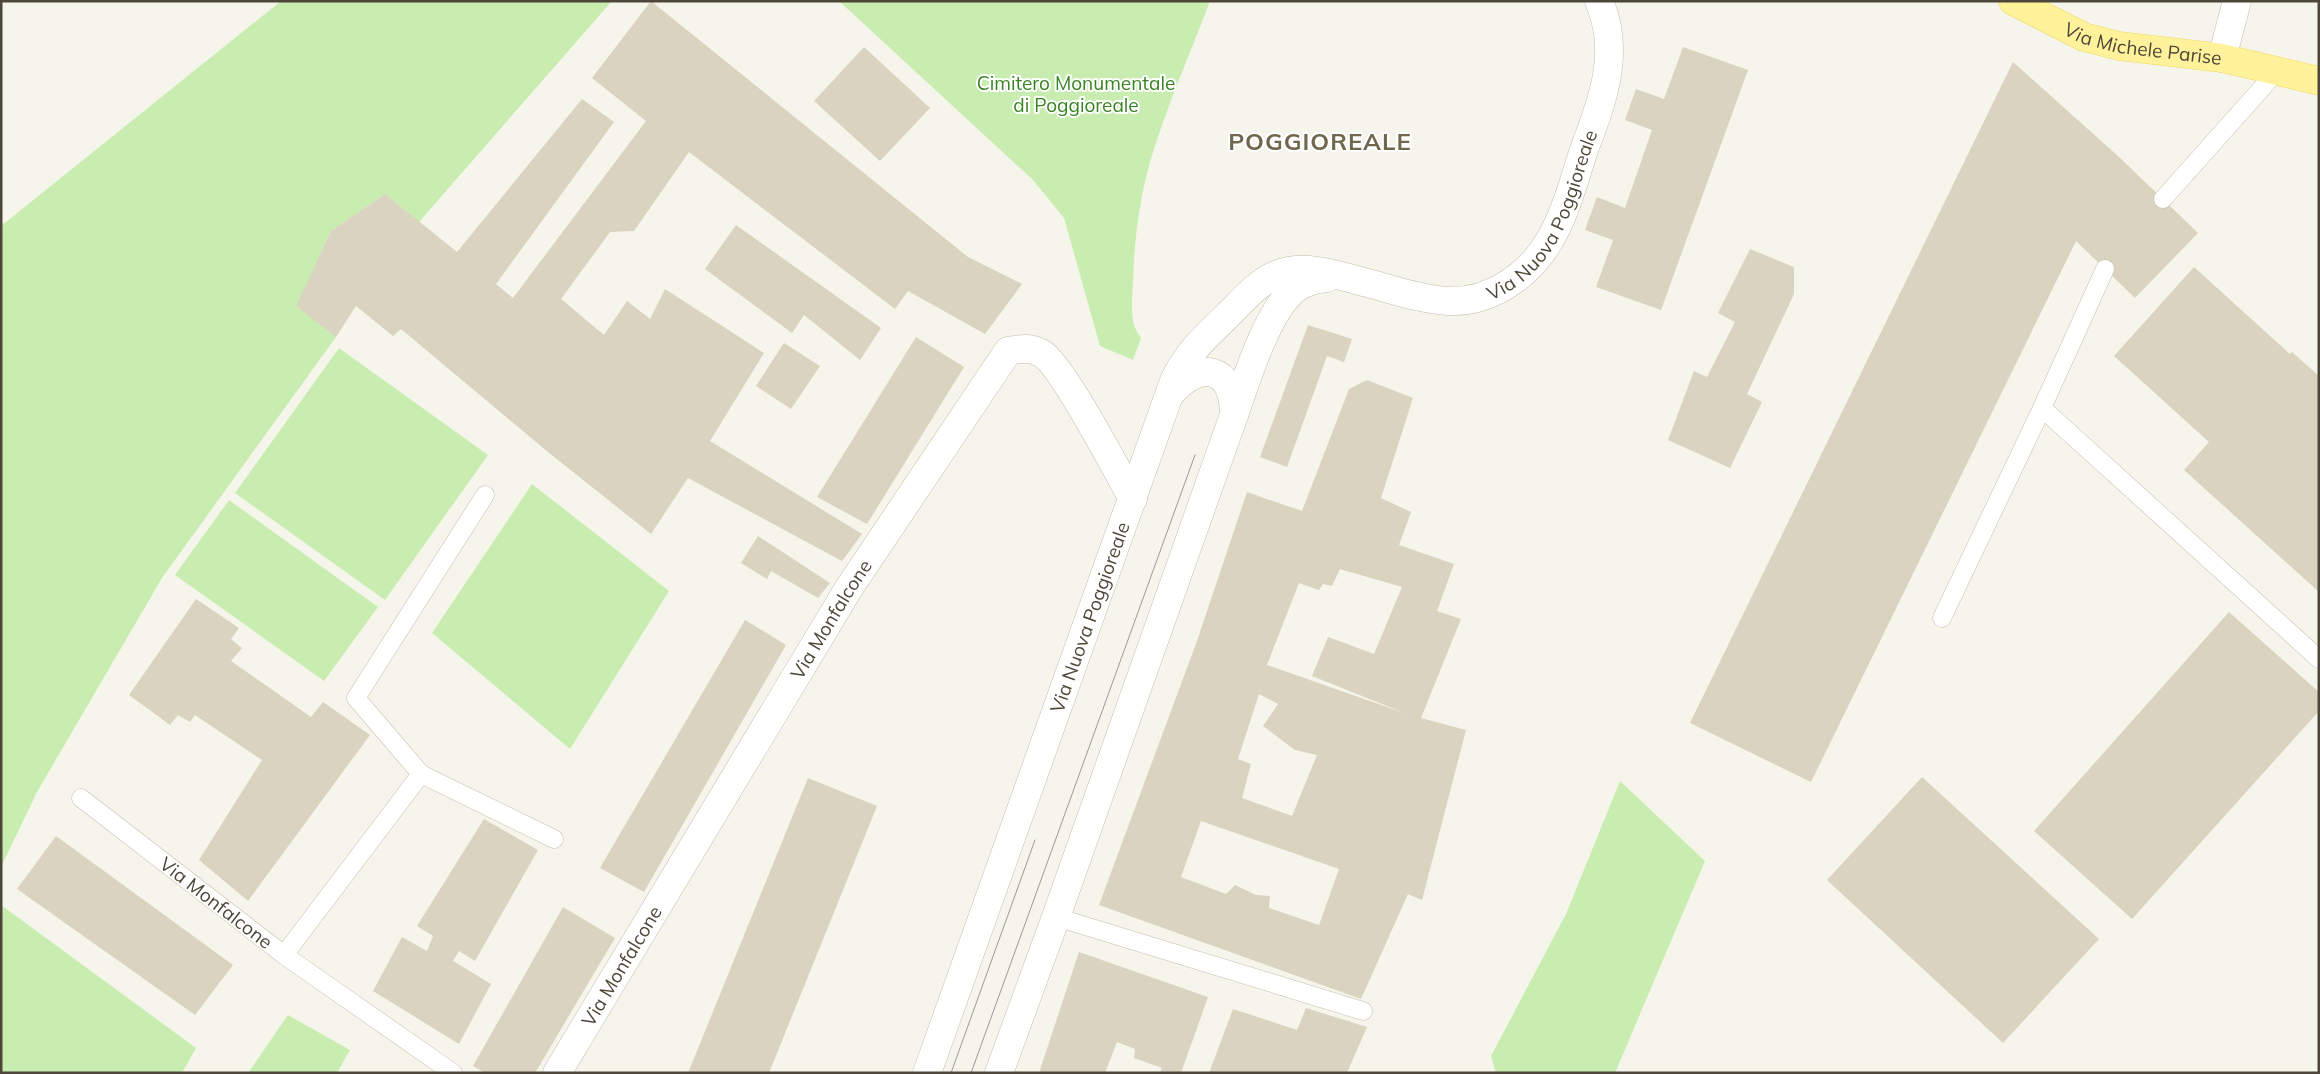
<svg xmlns="http://www.w3.org/2000/svg" width="2320" height="1074" viewBox="0 0 2320 1074" font-family="Mulish,sans-serif">
<rect width="100%" height="100%" fill="#f6f5eb"/>
<path fill="#c9edb1" d="M281,1H612L419,222L385,194L331,231L297,306L336,337L162,578L37,792L1,867V226Z
M839,1H1210C1190,54 1166,108 1150,162C1139,202 1134,242 1133,283C1132,301 1129,324 1141,338L1133,360L1100,346L1064,218L1033,180Z
M339,348L488,455L385,600L235,493Z
M532,484L669,591L570,749L432,633Z
M229,500L378,607L324,681L175,575Z
M1620,781L1705,861L1615,1073H1496L1491,1056L1566,914Z
M1,905L196,1048L182,1073H1Z
M288,1015L350,1050L337,1073H248Z"/>
<path fill="#d9d3bf" fill-rule="evenodd" d="M651,1L968,257L1022,284L985,334L908,291L895,309L689,152L634,231L610,232L561,299L604,335L627,301L650,319L665,289L764,353L710,441L862,534L842,561L688,478L651,534L548,452L401,329L393,336L356,306L336,337L296,306L331,231L385,194L457,252L582,99L614,122L496,284L513,298L646,121L592,78Z
M864,47L930,108L880,161L814,101Z
M1683,47L1748,70L1661,310L1596,287L1613,240L1585,230L1597,197L1625,208L1652,130L1625,120L1636,89L1664,99Z
M2013,62L2118,156L2198,233L2135,298L2076,241L1811,782L1690,723Z
M736,225L881,328L860,360L804,315L792,333L705,269Z
M1750,249L1794,267V294L1747,394L1762,402L1730,468L1668,440L1694,371L1707,377L1735,322L1718,313Z
M2194,267L2290,354L2292,352L2319,376V592L2184,470L2209,442L2114,356Z
M1308,325L1352,339L1344,362L1327,356L1287,467L1260,457Z
M916,337L964,367L867,524L817,497Z
M784,343L820,366L791,409L756,386Z
M1367,380L1413,398L1381,498L1411,512L1399,545L1454,564L1437,611L1461,619L1421,718L1466,730L1422,900L1408,894L1361,999L1099,905L1197,641L1247,492L1302,511L1349,389ZM1340,569L1402,587L1374,654L1328,637L1312,676L1407,714L1267,665L1299,583L1319,590L1323,584L1332,586ZM1259,694L1278,704L1263,726L1295,750L1317,755L1292,816L1242,798L1251,764L1238,759ZM1201,821L1339,869L1319,925L1269,908L1270,896L1256,895L1235,885L1226,894L1181,877Z
M758,536L830,583L818,598L771,571L767,579L741,563Z
M196,599L239,628L231,639L242,648L231,661L311,717L323,702L370,735L248,901L199,860L262,760L195,715L190,722L178,715L170,725L129,695Z
M2229,612L2319,692V711L2132,919L2034,831Z
M745,620L786,645L644,892L600,868Z
M1922,777L2099,939L2003,1043L1827,880Z
M808,778L877,806L769,1073H688Z
M484,819L538,850L475,961L459,951L453,961L491,984L459,1044L373,991L402,937L427,951L433,936L417,926Z
M56,836L233,965L195,1015L17,889Z
M563,907L615,938L535,1073H485L473,1066Z
M1079,952L1208,997L1181,1073H1160L1162,1068L1134,1058L1135,1049L1117,1042L1105,1073H1039Z
M1306,1008L1367,1027L1347,1073H1209L1233,1009L1297,1030Z"/>
<g fill="none" stroke-linecap="round" stroke-linejoin="round">
<g stroke="#c3bfac" stroke-width="19">
<g id="lane">
<path d="M2163,199L2278,70"/>
<path d="M2042,408L2319,659"/>
<path d="M1942,618L2042,408L2105,269"/>
<path d="M421,774L356,698L485,495"/>
<path id="s1" d="M81,798L284,955L453,1073"/>
<path d="M1056,917L1363,1011"/>
<path d="M284,955L421,774L554,839"/>
</g>
</g>
<g stroke="#c3bfac" stroke-width="29">
<g id="street">
<path d="M2222,58L2237,1"/>
<path d="M1170,394C1200,359 1234,366 1234,415"/>
<path id="s2" d="M557,1073L849,588L1008,351C1019,349 1030,347 1041,353C1061,363 1119,474 1133,499"/>
<path id="s3" d="M927,1073L1174,381C1186,354 1207,335 1228,315C1243,300 1258,282 1278,274C1304,264 1334,274 1360,281C1388,288 1418,299 1448,301C1489,303 1527,277 1548,243C1566,214 1574,179 1585,147C1603,100 1621,51 1599,1"/>
<path d="M999,1073L1056,917L1234,415C1246,381 1267,311 1295,289C1305,281 1315,279 1327,278"/>
</g>
</g>
<g stroke="#edd962" stroke-width="29">
<g id="primary">
<path id="s4" d="M2013,1L2084,37L2119,46L2222,58L2319,81"/>
</g>
</g>
<use href="#lane" stroke="#fff" stroke-width="18"/>
<use href="#street" stroke="#fff" stroke-width="28"/>
<use href="#primary" stroke="#fff29b" stroke-width="28"/>
<path stroke="#9a9a9a" stroke-width="1" d="M951,1073L1035,840
M971,1073L1195,455"/>
</g>
<g text-anchor="middle" dominant-baseline="central" stroke-width="4" stroke-linejoin="round" paint-order="stroke">
<g font-size="19" fill="#4c4738" stroke="#fff">
<text stroke="none"><textPath href="#s4" startOffset="139">Via Michele Parise</textPath></text>
<text stroke="none"><textPath href="#s3" startOffset="1201">Via Nuova Poggioreale</textPath></text>
<text stroke="none"><textPath href="#s3" startOffset="484">Via Nuova Poggioreale</textPath></text>
<text stroke="none"><textPath href="#s2" startOffset="530">Via Monfalcone</textPath></text>
<text stroke="none"><textPath href="#s1" startOffset="171">Via Monfalcone</textPath></text>
<text stroke="none"><textPath href="#s2" startOffset="125">Via Monfalcone</textPath></text>
</g>
<g font-size="19" fill="#3a8325" stroke="#fff">
<text x="1076" y="83">Cimitero Monumentale<tspan x="1076" dy="22">di Poggioreale</tspan></text>
</g>
<g font-size="24" font-weight="bold" letter-spacing="1" fill="#6f674e" stroke="#fff">
<text x="1320" y="141">POGGIOREALE</text>
</g>
</g>
<rect width="2320" height="1074" fill="none" stroke="#4c4738" stroke-width="5"/>
</svg>
